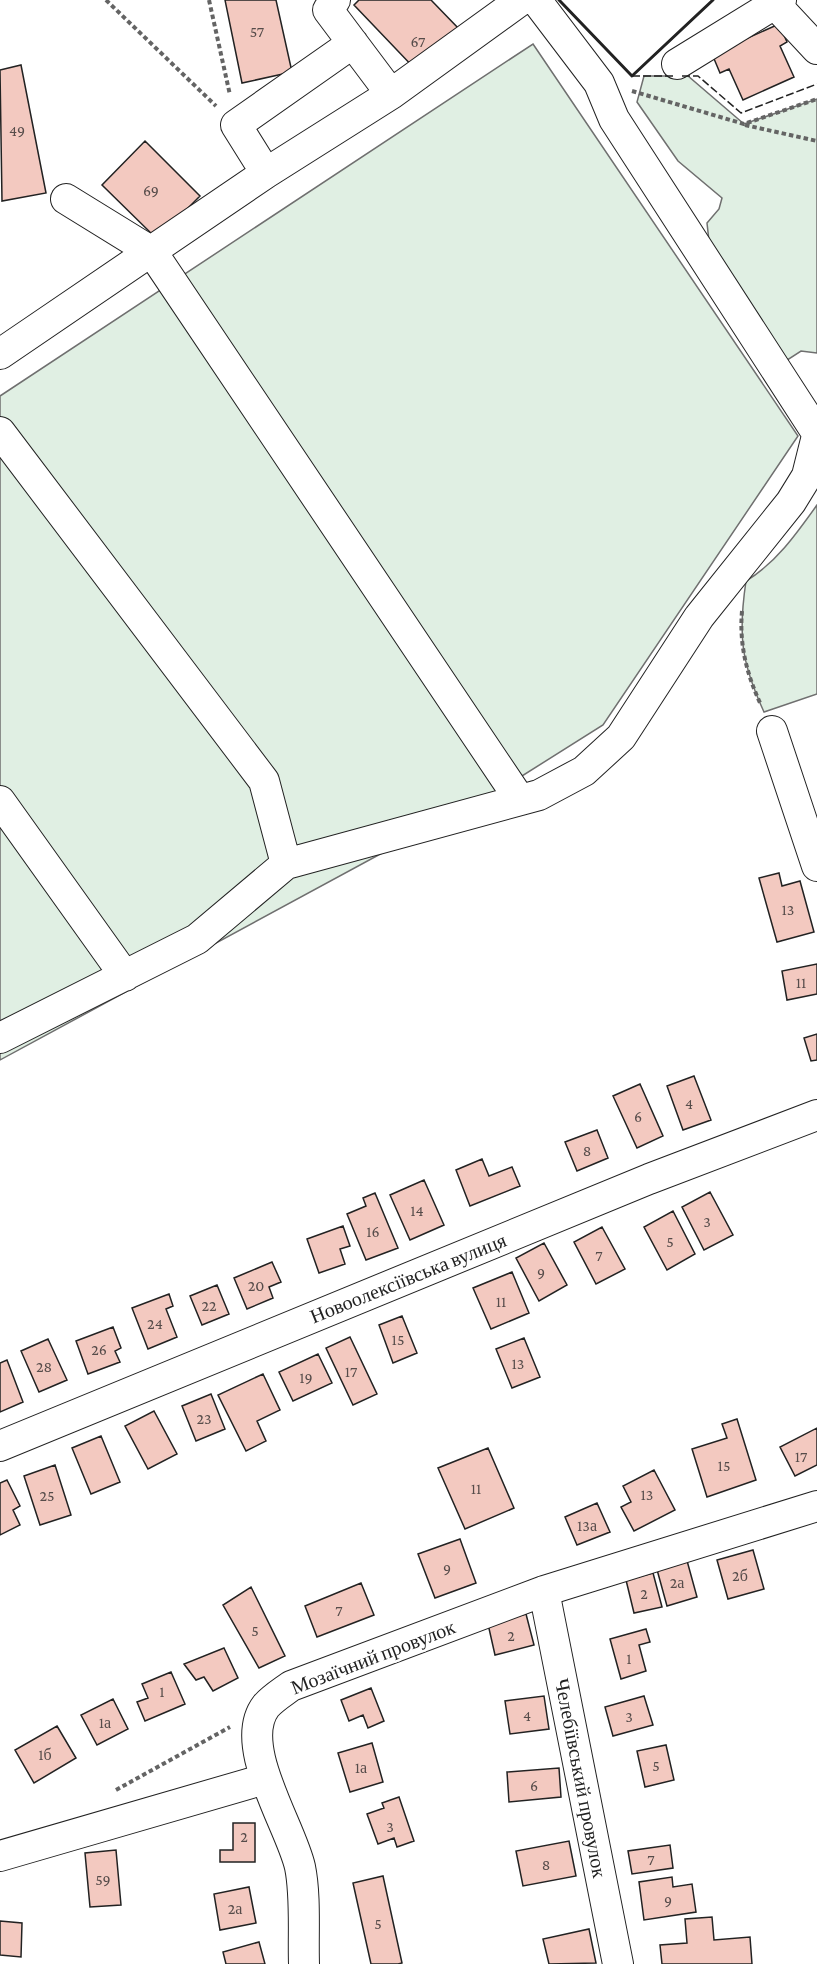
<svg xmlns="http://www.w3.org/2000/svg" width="817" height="1964" viewBox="0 0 817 1964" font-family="'Crimson Pro',serif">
<rect width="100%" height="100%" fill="#fff"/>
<path fill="#e0efe3" stroke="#6f6f6f" stroke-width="1.5" d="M533,44L798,436L603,725L506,786L0,1060V396Z
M644,76H688L744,124L817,99V353L801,351L775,368L709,241L707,223L719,209L722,198L678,161L637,102Z
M817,505V694L764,712C741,662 738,635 746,581C776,563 797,533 817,505Z"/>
<path fill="#f3c9c0" stroke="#222" stroke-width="1.5" d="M225,0H276L292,72L242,83Z
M359,0H431L460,30L417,71L354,5Z
M779,24L787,42L780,46L794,77L743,100L729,69L720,73L712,54Z
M21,65L46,193L2,201L0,70Z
M145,141L200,196L157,239L102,185Z
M779,873L782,886L800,881L814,932L777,942L759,878Z
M817,964V994L787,1000L782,971Z
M817,1034V1060L811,1061L804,1038Z
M694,1076L711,1120L683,1130L667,1086Z
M640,1084L663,1136L637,1148L613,1096Z
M597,1130L608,1158L577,1171L565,1142Z
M482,1159L489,1176L512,1167L520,1186L470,1206L456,1170Z
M424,1180L444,1225L410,1240L390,1195Z
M710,1192L733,1235L704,1250L682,1207Z
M375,1193L398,1248L366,1260L347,1214L366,1206L363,1198Z
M673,1211L695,1254L667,1270L644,1227Z
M343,1226L350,1246L340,1249L345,1264L319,1273L307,1239Z
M602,1227L625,1269L596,1284L574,1242Z
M544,1243L567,1285L539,1301L516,1258Z
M272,1262L281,1282L269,1287L273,1298L247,1309L234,1278Z
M512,1272L529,1313L491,1329L473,1288Z
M217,1285L229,1314L202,1325L190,1296Z
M169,1294L173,1306L166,1309L177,1337L148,1349L132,1308Z
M402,1316L417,1353L393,1363L379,1325Z
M113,1327L121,1348L115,1351L120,1362L88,1374L76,1341Z
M350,1337L377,1394L353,1405L326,1348Z
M524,1338L540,1377L512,1388L496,1349Z
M48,1339L67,1380L39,1392L21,1351Z
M318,1354L332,1383L293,1401L279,1372Z
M7,1360L23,1402L0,1412V1363Z
M263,1374L280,1410L257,1421L266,1441L246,1451L218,1395Z
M211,1394L225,1429L196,1441L182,1406Z
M154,1411L177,1454L148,1469L125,1426Z
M737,1419L756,1480L707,1497L692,1449L727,1438L722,1424Z
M817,1428V1465L795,1476L780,1447Z
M101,1436L120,1482L91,1494L72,1448Z
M488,1448L514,1508L465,1529L438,1468Z
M55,1465L71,1515L40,1525L24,1476Z
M654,1470L675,1510L634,1531L621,1507L631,1502L623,1486Z
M7,1480L20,1506L13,1510L20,1525L0,1535V1483Z
M597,1503L610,1532L577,1545L565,1517Z
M460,1539L476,1583L435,1598L418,1554Z
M753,1550L764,1589L728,1599L717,1560Z
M686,1557L697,1597L667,1606L656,1566Z
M653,1573L662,1607L634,1613L626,1580Z
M361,1583L374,1615L317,1637L305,1606Z
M251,1587L285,1656L259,1668L223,1605Z
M526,1614L534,1645L495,1655L488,1624Z
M646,1629L650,1642L639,1645L646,1671L621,1679L610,1639Z
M224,1648L238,1678L213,1691L204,1677L196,1680L184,1664Z
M171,1672L185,1704L145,1721L137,1702L148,1698L142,1684Z
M371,1688L384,1721L368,1728L363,1715L349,1721L341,1700Z
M544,1696L549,1729L510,1734L505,1701Z
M644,1696L653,1725L613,1736L605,1707Z
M113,1699L128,1729L97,1745L81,1715Z
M57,1726L76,1758L34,1783L15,1750Z
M372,1743L383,1782L350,1792L338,1753Z
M666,1745L674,1780L645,1787L637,1751Z
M559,1768L561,1797L509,1802L507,1772Z
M399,1797L414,1841L397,1847L394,1838L378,1844L367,1814L384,1808L382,1803Z
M233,1823H255V1862H220V1850H233Z
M569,1841L576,1876L523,1886L516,1851Z
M670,1845L673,1868L632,1874L628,1851Z
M116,1850L121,1905L90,1907L85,1853Z
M383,1876L402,1963L398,1964H371L353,1883Z
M672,1877L673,1887L692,1884L696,1912L644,1920L639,1882Z
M249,1887L256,1923L220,1930L214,1894Z
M712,1917L714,1940L750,1937L752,1964H662L660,1945L687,1943L685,1919Z
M0,1921L22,1923L21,1957L0,1955Z
M589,1929L596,1963L549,1964L543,1939Z
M259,1942L265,1964H226L223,1952Z"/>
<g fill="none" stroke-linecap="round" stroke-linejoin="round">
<g stroke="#222" stroke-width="32">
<path id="minor" d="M335,0L328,10L391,94
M536,0L599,83L614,119L817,433
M776,5L817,49
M677,64L781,0
M266,173L236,125L353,43
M66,199L152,252L520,800
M0,354L266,173L391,94L521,0
M0,432L264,781L286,864
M772,731L817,866
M0,801L125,976
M0,1038L197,939L286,864L539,795L584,771L621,737L699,617L791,502L807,476L817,436
M0,1446L649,1179L817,1115
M544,1591L618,1964
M0,1856L265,1779
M304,1964C303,1934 306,1896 300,1867C291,1826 236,1745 266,1706C273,1698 283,1692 291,1686L544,1591L817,1506"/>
</g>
<path stroke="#646464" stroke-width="4" stroke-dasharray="4.5 3" stroke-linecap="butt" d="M106,0L216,106
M209,0L230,95
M632,91L744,124L817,99
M745,125L817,141
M742,611C739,645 747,675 761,705
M116,1790L230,1727"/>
<use href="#minor" stroke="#fff" stroke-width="30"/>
<path stroke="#222" stroke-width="1.5" stroke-dasharray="8 3" stroke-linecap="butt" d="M673,76H632L713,0
M682,76H698L741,113L817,84"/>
<path stroke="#222" stroke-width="3" d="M559,0L632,76L713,0"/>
</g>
<g text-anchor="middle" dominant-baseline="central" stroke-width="4.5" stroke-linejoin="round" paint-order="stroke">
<g font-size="16" fill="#564c4a">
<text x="257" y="31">57</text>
<text x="418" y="41">67</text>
<text x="17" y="130">49</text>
<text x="151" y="190">69</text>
<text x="788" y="909">13</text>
<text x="801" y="982">11</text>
<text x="689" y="1103">4</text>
<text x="638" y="1116">6</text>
<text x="587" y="1150">8</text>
<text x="417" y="1210">14</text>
<text x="707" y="1221">3</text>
<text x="373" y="1231">16</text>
<text x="670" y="1241">5</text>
<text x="599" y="1255">7</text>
<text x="541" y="1272">9</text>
<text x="256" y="1285">20</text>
<text x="501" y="1301">11</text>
<text x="209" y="1305">22</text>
<text x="155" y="1323">24</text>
<text x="398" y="1339">15</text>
<text x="99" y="1349">26</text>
<text x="518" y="1363">13</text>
<text x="44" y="1366">28</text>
<text x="351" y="1371">17</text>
<text x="306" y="1377">19</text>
<text x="204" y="1418">23</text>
<text x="801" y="1456">17</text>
<text x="724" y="1465">15</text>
<text x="476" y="1488">11</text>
<text x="647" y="1494">13</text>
<text x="47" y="1495">25</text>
<text x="587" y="1525">13а</text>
<text x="447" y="1568">9</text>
<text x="740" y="1575">2б</text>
<text x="677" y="1582">2а</text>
<text x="644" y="1593">2</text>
<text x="339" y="1610">7</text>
<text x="255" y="1630">5</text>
<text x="511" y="1635">2</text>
<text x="629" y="1658">1</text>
<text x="162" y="1691">1</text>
<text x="527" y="1715">4</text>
<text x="629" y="1716">3</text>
<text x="105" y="1722">1а</text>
<text x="45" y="1754">1б</text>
<text x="656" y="1765">5</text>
<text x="361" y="1767">1а</text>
<text x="534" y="1785">6</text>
<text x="390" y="1826">3</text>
<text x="244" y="1836">2</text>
<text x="651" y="1859">7</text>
<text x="546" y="1864">8</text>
<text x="103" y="1879">59</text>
<text x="668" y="1900">9</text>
<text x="235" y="1908">2а</text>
<text x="378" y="1923">5</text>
</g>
<g font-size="20" fill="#222" stroke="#fff">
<text transform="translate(408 1278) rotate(-22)">Новоолексіївська вулиця</text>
<text transform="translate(373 1657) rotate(-21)">Мозаїчний провулок</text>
<text transform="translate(581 1778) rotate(79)">Челебіївський провулок</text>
</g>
</g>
</svg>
